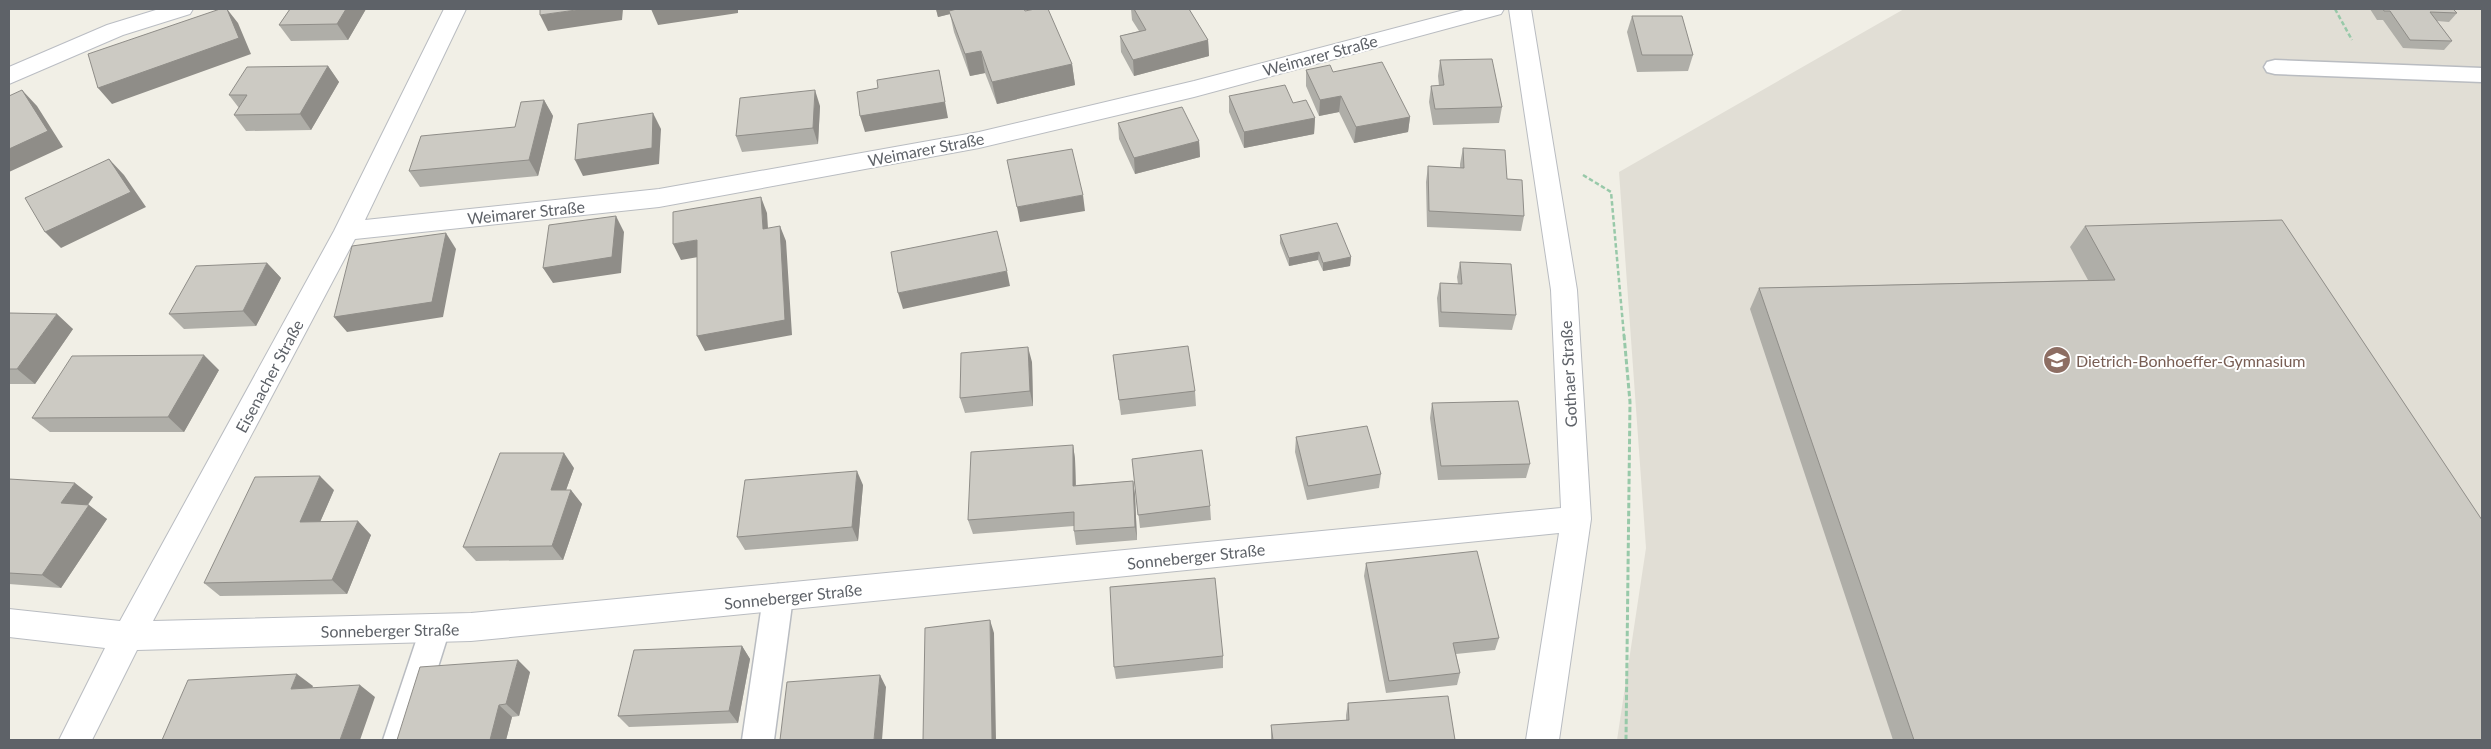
<svg xmlns="http://www.w3.org/2000/svg" width="2491" height="749" viewBox="0 0 2491 749" font-family="Lato,sans-serif">
<rect width="100%" height="100%" fill="#f1efe6"/>
<path fill="#e1ded5" d="M1904,9H2482V740H1617L1646,548L1619,172Z"/>
<g fill="none" stroke-linecap="round" stroke-linejoin="round">
<g stroke="#b9bcc1" stroke-width="3">
<path id="lane" d="M2275,60L2482,68V82L2275,74L2267,72L2264,67L2267,62Z
M778,584L788,588L793,597L774,740H742L763,597L768,588Z
M435,615L446,619L450,629L415,740H383L420,629L424,619Z"/>
</g>
<g stroke="#b9bcc1" stroke-width="2">
<path id="street" d="M444,9H466L365,220L659,189L979,132L1194,81L1468,9H1504L1501,14L1194,97L979,148L659,207L355,239L153,621L471,613L1561,508L1551,290L1509,9H1531L1577,290L1591,519L1559,740H1526L1559,533L471,641L137,650L92,740H59L105,648L9,637V609L120,621L334,231Z"/>
</g>
<g stroke="#babdc3" stroke-width="2">
<path id="secondary" d="M159,9H193L190,14L123,35L9,84V67L107,25Z"/>
</g>
<path stroke="#98c9a9" stroke-width="2.5" stroke-dasharray="4.5 2.5" stroke-linecap="butt" d="M2335,9L2352,40
M1583,175L1611,192L1624,336"/>
<path stroke="#98c9a9" stroke-width="3" stroke-dasharray="5.5 2.5" stroke-linecap="butt" d="M1624,335L1630,402L1626,740"/>
<use href="#lane" fill="#fff" fill-rule="evenodd"/>
<use href="#street" fill="#fff" fill-rule="evenodd"/>
<use href="#secondary" fill="#fff" fill-rule="evenodd"/>
</g>
<path fill="#afaea8" d="M290,9H366L348,40L291,41L279,25Z
M936,9H1024L1025,11L1072,64L1075,85L997,104L985,73L970,76L954,32L950,14L938,17Z
M1131,9H1189L1208,40L1209,56L1134,76L1121,52L1120,36L1139,31L1132,20Z
M2370,9H2453L2457,13L2449,22L2437,21L2452,41L2444,50L2403,48L2383,20H2377Z
M1632,16L1693,55L1688,71L1637,72L1627,32Z
M1440,60L1502,107L1499,123L1433,125L1429,102L1431,86H1439L1438,76Z
M328,66L339,82L311,130L246,131L234,115L239,108L229,95Z
M1306,70L1333,72L1410,117L1408,132L1354,143L1339,112L1319,116L1306,86Z
M1229,96L1293,103L1315,118L1314,134L1244,148L1229,112Z
M544,100L553,116L538,176L420,187L409,171L515,127Z
M820,106L818,144L742,152L736,136Z
M1118,123L1199,141L1200,157L1135,174L1119,139Z
M1463,148L1507,179L1524,216L1521,231L1427,227L1426,182L1428,166L1460,168V164Z
M2085,226L2482,740H1893L1750,309L1759,288L2088,280L2070,247Z
M1280,235L1351,257L1350,266L1323,271L1318,260L1289,266L1280,243Z
M1460,262L1516,315L1512,330L1439,327L1437,298L1440,283L1458,284L1457,277Z
M267,263L281,278L256,326L184,329L169,314Z
M9,313L73,329L35,384H9Z
M1113,355L1195,391L1196,406L1121,415Z
M1032,362L1033,406L965,413L960,398Z
M219,370L184,432H50L32,418Z
M1432,403L1530,464L1526,478L1438,480L1430,418Z
M1296,437L1381,474L1379,488L1307,500L1295,452Z
M1073,445L1075,459L1076,485L1133,481L1135,495L1137,540L1076,545L1074,531V526L973,534L968,520Z
M1132,459L1210,506L1211,520L1140,528Z
M574,468L566,490L582,504L563,560L476,561L463,547Z
M9,479L93,497L88,505L107,519L61,588L9,584Z
M863,485L858,541L745,550L737,537Z
M334,490L320,522L371,535L347,594L220,596L204,583Z
M1366,563L1499,638L1495,650L1456,654L1460,673L1457,685L1386,693L1364,576Z
M742,646L750,659L738,723L629,727L618,716Z
M1223,656V668L1116,679L1114,667Z
M530,672L519,716L512,717L506,740H397Z
M1348,703L1455,740H1271V725L1346,720V715Z"/>
<path fill="#8f8d88" d="M227,9L238,23L251,54L112,104L98,88Z
M346,9H366L348,40L337,24Z
M583,9H623L622,20L548,31L540,15Z
M651,9H738V13L658,25Z
M936,9H975L949,11L950,14L938,17Z
M1208,40L1209,56L1134,76L1133,60Z
M981,51L985,73L970,76L965,54Z
M1072,64L1075,85L997,104L992,82Z
M328,66L339,82L311,130L300,114Z
M939,70L948,118L865,132L860,116Z
M22,90L37,106L63,147L9,172V149Z
M815,90L820,106L818,144L813,128Z
M1341,96L1339,112L1319,116L1320,100Z
M544,100L553,116L538,176L529,160Z
M653,113L661,129L659,164L583,176L575,160Z
M1410,117L1408,132L1354,143L1356,127Z
M1315,118L1314,134L1244,148V132Z
M1199,141L1200,157L1135,174L1134,158Z
M109,159L124,175L146,207L61,248L45,232Z
M1083,195L1085,211L1020,222L1017,207Z
M761,197L767,213L769,244L763,229Z
M616,216L624,232L621,273L553,283L543,268Z
M780,226L786,241L792,335L705,351L697,336Z
M446,233L456,249L443,317L347,332L334,317Z
M697,240L704,256L681,260L673,244Z
M1319,252L1318,260L1289,266V258Z
M1351,257L1350,266L1323,271V263Z
M267,263L281,278L256,326L243,311Z
M1007,271L1010,286L903,309L898,293Z
M57,314L73,329L35,384L17,369Z
M1028,347L1032,362L1033,406L1030,391Z
M204,355L219,370L184,432L168,417Z
M1073,445L1075,459L1076,500L1073,486Z
M564,453L574,468L561,504L551,490Z
M857,471L863,485L858,541L852,527Z
M320,476L334,490L314,536L300,522Z
M1133,481L1135,495L1137,540L1135,527Z
M75,483L93,497L79,517L61,503Z
M571,490L582,504L563,560L552,546Z
M89,505L107,519L61,588L42,575Z
M358,521L371,535L347,594L332,580Z
M990,620L994,633L996,740H992Z
M742,646L750,659L738,723L729,711Z
M518,660L530,672L519,716L506,704Z
M297,674L313,686L307,701L291,689Z
M880,675L886,687L882,740H874Z
M360,685L375,697L360,740H340Z
M499,705L512,717L506,740H490Z"/>
<path fill="#cccac3" stroke="#8f8d88" d="M220,9H227L239,38L98,88L88,54Z
M290,9H346L337,24L279,25Z
M540,9H583L540,15Z
M957,9H1024L1025,11L1035,9H1048L1072,64L992,82L981,51L965,54L949,11Z
M1134,9H1189L1208,40L1133,60L1120,36L1146,30Z
M2383,9H2453L2457,13L2430,12L2452,41L2410,40L2390,11H2384Z
M1632,16H1682L1693,55H1642Z
M1492,59L1502,107L1435,109L1431,86L1444,85L1440,60Z
M1382,62L1410,117L1356,127L1341,96L1320,100L1306,70L1330,65L1333,72Z
M328,66L300,114L234,115L247,95H229L247,67Z
M939,70L945,102L860,116L857,92L878,88L877,80Z
M1285,85L1293,103L1306,100L1315,118L1244,132L1229,96Z
M22,90L48,131L9,149V96Z
M815,90L813,128L736,136L740,98Z
M544,100L529,160L409,171L421,136L515,127L521,102Z
M1182,107L1199,141L1134,158L1118,123Z
M653,113L652,148L575,160L578,124Z
M1463,148L1505,150L1507,179L1522,180L1524,216L1429,211L1428,166L1464,168Z
M1072,149L1083,195L1017,207L1007,160Z
M109,159L131,192L45,232L25,198Z
M761,197L763,229L780,226L785,320L697,336V240L673,244V212Z
M616,216L612,257L543,268L549,225Z
M2282,220L2482,520V740H1914L1759,288L2115,280L2085,226Z
M1337,223L1351,257L1323,263L1319,252L1289,258L1280,235Z
M997,231L1007,271L898,293L891,252Z
M446,233L432,302L334,317L352,246Z
M1460,262L1511,264L1516,315L1441,312L1440,283L1462,284Z
M267,263L243,311L169,314L196,266Z
M9,313L57,314L17,369H9Z
M1188,346L1195,391L1119,400L1113,355Z
M1028,347L1030,391L960,398L961,353Z
M204,355L168,417L32,418L72,356Z
M1518,401L1530,464L1441,466L1432,403Z
M1367,426L1381,474L1308,486L1296,437Z
M1073,445V486L1133,481L1135,527L1074,531V512L968,520L971,452Z
M1202,450L1210,506L1138,515L1132,459Z
M500,453H564L551,490H571L552,546L463,547Z
M857,471L852,527L737,537L745,480Z
M320,476L300,522L358,521L332,580L204,583L255,477Z
M9,479L75,483L61,503L89,505L42,575L9,573Z
M1477,551L1499,638L1453,643L1460,673L1389,681L1366,563Z
M1215,578L1223,656L1114,667L1110,587Z
M990,620L992,740H923L925,628Z
M742,646L729,711L618,716L634,650Z
M518,660L506,704L499,705L490,740H397L420,667Z
M297,674L291,689L360,685L340,740H162L188,680Z
M880,675L874,740H780L787,682Z
M1448,696L1455,740H1273L1271,725L1349,720L1348,703Z"/>
<defs>
<g id="school-disc" transform="scale(1.4375)"><circle r="9.5" fill="#8d6e63" stroke="#fff"/><path d="M0-5L7-2L0 1L-7-2ZM-4 1L0 2.5L4 1V4Q0 6-4 4Z" fill="#fff"/></g>
</defs>
<g fill-rule="evenodd">
<use href="#school-disc" x="2057" y="360"/>
</g>
<g text-anchor="middle" dominant-baseline="central" stroke-width="4" stroke-linejoin="round" paint-order="stroke">
<g font-size="16" fill="#5e6268" stroke="#fff">
<text transform="translate(1320 55) rotate(-15)">Weimarer Straße</text>
<text transform="translate(926 149) rotate(-11)">Weimarer Straße</text>
<text transform="translate(526 212) rotate(-6)">Weimarer Straße</text>
<text transform="translate(1568 374) rotate(-93)">Gothaer Straße</text>
<text transform="translate(269 376) rotate(-62)">Eisenacher Straße</text>
<text transform="translate(1196 556) rotate(-6)">Sonneberger Straße</text>
<text transform="translate(793 596) rotate(-6)">Sonneberger Straße</text>
<text transform="translate(390 630) rotate(-1)">Sonneberger Straße</text>
</g>
<g font-size="16" fill="#785e54" stroke="#fff" text-anchor="start">
<text x="2076" y="360">Dietrich-Bonhoeffer-Gymnasium</text>
</g>
</g>
<rect width="2491" height="749" fill="none" stroke="#5e6268" stroke-width="20"/>
</svg>
